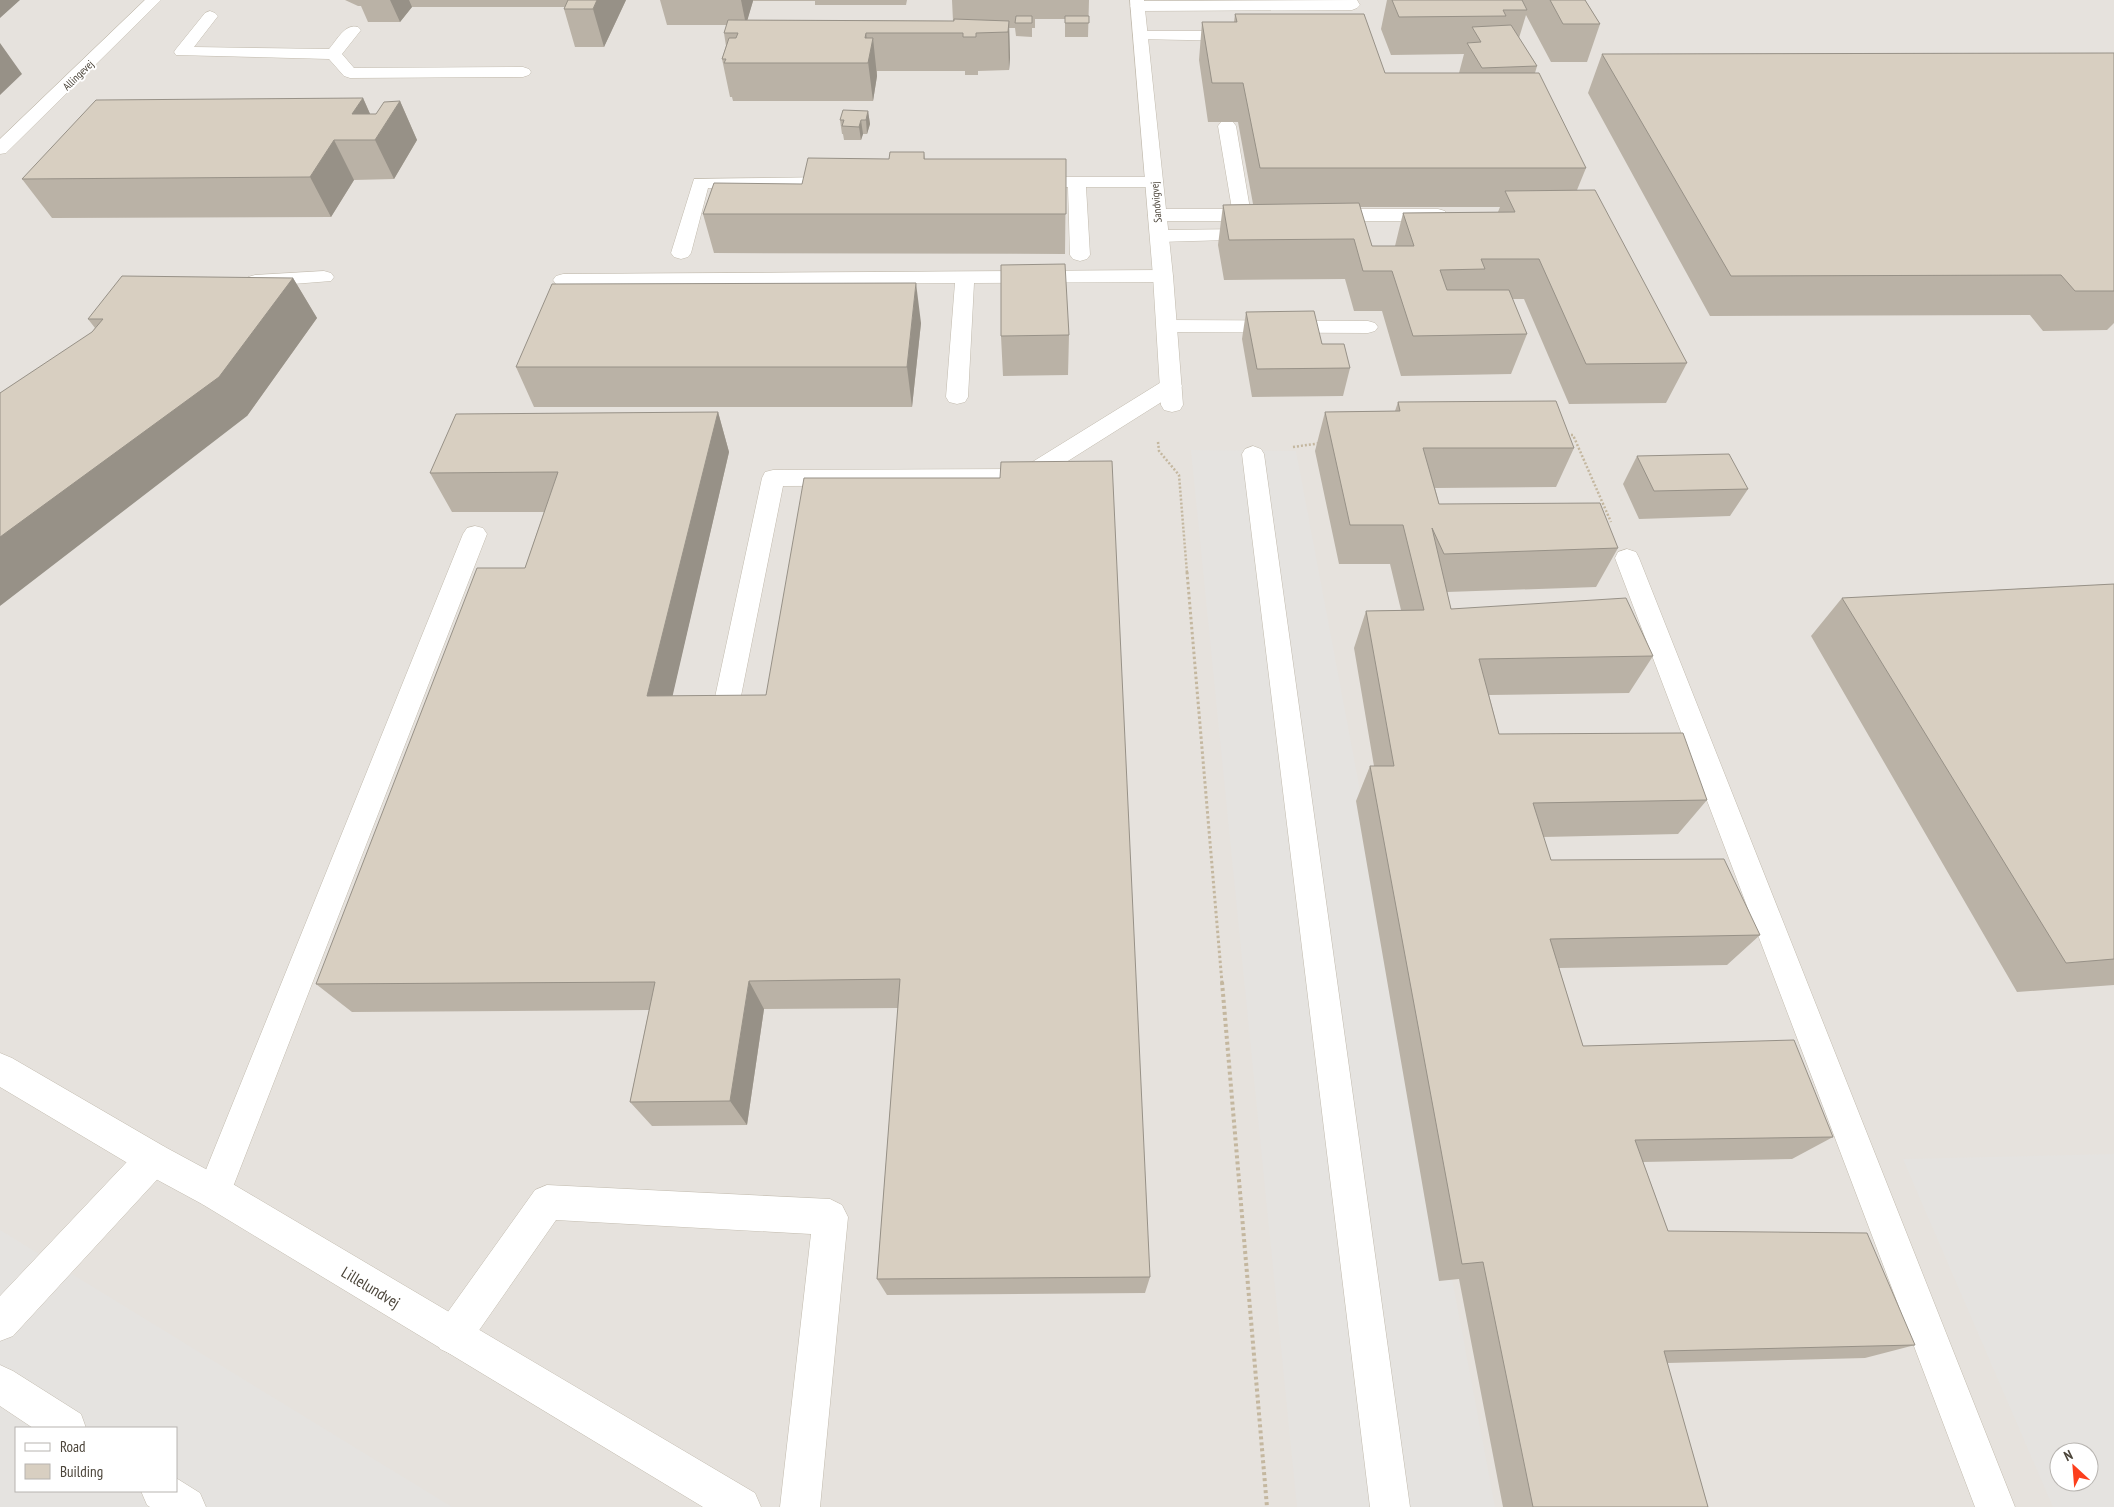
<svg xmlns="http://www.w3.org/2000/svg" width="2114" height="1507" viewBox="0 0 2114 1507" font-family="'PT Sans Narrow',sans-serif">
<rect width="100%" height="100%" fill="#f6f3ec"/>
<path fill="#e6e2dd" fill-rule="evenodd" d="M0,0H2114V1507H0ZM16,1428H176V1491H16ZM2059,1452H2089V1482H2059Z"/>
<path fill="#e5e3e0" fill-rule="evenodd" d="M1191,450L1296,451L1495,1507H1297Z
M2114,1154V1507H2053L1903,1159ZM2059,1452H2089V1482H2059Z
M0,1230L452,1507H0ZM16,1428H176V1491H16Z"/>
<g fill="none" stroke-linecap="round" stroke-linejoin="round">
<g stroke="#c2bbae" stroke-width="1">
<path id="service" d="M1357,0L1360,5L1357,8L1352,10L1138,11L1133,9L1130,6L1133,3L1138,1Z
M210,11L215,13L218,16L194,47L329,49C337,40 345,23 358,27L361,30L342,54L354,68L523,67L529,69L531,72L529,75L523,77L350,78L344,76L329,59L176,55L174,52L176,49L205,13Z
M1141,31H1239L1245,33L1247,36L1245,39L1239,41L1135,39L1133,36L1135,33Z
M1227,121L1233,122L1236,126L1250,209L1265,211L1267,215L1265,219L1258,221H1157L1150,219L1148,215L1150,211L1157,209H1232L1218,126L1221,122Z
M840,177L846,178L849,182L846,186L708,188L691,253L688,257L681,259L674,257L671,253L694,179Z
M1028,177H1154L1160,178L1163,182L1160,186L1154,187H1086L1090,255L1087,259L1080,261L1073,259L1070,255L1068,187L1022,186L1019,182L1022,178Z
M1326,209H1438L1445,211L1447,215L1445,219L1438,221H1326L1319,219L1317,215L1319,211Z
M1255,229L1262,231L1264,235L1262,239L1159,242L1152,240L1150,236L1152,232L1159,230Z
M1163,270L1170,272L1173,276L1170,280L1163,282L974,283L968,397L965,402L957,404L949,402L946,397L955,283L563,286L556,284L553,280L556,276L563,274Z
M324,271L331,273L334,277L331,281L255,287L248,285L245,281L248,277L255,275Z
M1167,320L1368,321L1375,323L1378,327L1375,331L1368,333L1167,332L1160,330L1157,326L1160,322Z
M1171,379L1179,381L1182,386L1179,391L1033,483L1025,485L783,486L737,716L734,724L724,727L714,724L711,716L762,478L765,472L773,470L1021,469L1163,381Z
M1253,446L1261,449L1264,454L1410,1507H1370L1242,454L1245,449Z
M475,526L483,528L487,534L231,1192L226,1204L214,1209L202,1204L197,1192L463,534L467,528Z
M1627,549L1636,552L1639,558L2015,1507H1975L1615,558L1618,552Z
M153,1142L165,1147L170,1159L165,1171L13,1336L0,1341V1296L141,1147Z
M547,1185L830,1199L842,1205L848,1217L820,1507H780L811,1234L556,1220L466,1349L453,1355L440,1349L434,1336L440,1323L535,1190Z
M0,1365L13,1371L81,1414L86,1428H33L0,1406Z
M176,1478L200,1493L206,1507H150L147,1505L141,1491H176Z"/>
</g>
<g stroke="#c2bbae" stroke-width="1">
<path id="minor" d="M145,0H161L6,153L0,154V139Z
M1130,0H1144L1173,276L1183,405L1180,410L1172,412L1164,410L1161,405L1153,276Z
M0,1053L12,1058L165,1147L226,1180L755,1493L761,1507H703L202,1204L141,1171L0,1087Z"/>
</g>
<path stroke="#c4b79f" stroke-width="2.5" stroke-dasharray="2 2" stroke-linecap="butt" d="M1567,435H1573L1611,522
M1158,442L1159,451L1179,475L1187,573
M1293,447L1321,443"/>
<path stroke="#c4b79f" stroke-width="3" stroke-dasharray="2.5 2.5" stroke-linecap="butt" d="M1187,572L1222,983"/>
<path stroke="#c4b79f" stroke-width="4" stroke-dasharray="3 3" stroke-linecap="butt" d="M1222,982L1267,1507"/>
<use href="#service" fill="#fff" fill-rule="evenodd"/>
<use href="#minor" fill="#fff" fill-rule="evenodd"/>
</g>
<path fill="#bab2a6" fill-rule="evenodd" d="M345,0H626L604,47H575L564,9L565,7H412L400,22H368L361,6H358Z
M660,0H907L906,5H815V1H753L747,20L953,21L952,0H1089L1088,37H1065V19H1035V28H1032V37L1016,36L1015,28H1009L1010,58L1009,70L978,71V75H965V71H877V76L873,101H733L732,97H730L722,59L726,46L724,33L727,25H667Z
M1387,0H1585L1600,24L1587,62H1551L1526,15L1519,38L1537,66L1535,73L1586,168L1577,190L1687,363L1666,403L1569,404L1524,299H1512L1527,334L1511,374L1401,376L1382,311H1354L1345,279L1224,280L1218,245L1223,205L1253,204L1238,122H1208L1199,60L1202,22H1234L1235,14L1385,73H1459L1464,54L1391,55L1381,29ZM1360,207H1500L1498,212L1403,213L1395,246H1372Z
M2114,53V323L2107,330L2043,331L2030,315L1710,316L1588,93L1602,54Z
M363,98L370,114H376L400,101L417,140L394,179L354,180L331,217L52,218L22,179Z
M868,111L870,124L867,134H863L861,140H844L843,134H842L840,120Z
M924,152L925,159H1066L1065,254L714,253L703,214L802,184L889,159Z
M293,278L317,318L247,416L92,332L95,328L88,319Z
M1246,312L1350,368L1343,396L1252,397L1242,339Z
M921,323L912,407H534L516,367Z
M1069,335L1068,375L1003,376L1001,336Z
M1398,402L1574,448L1556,487L1435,488L1439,504L1618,548L1596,587L1447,592L1451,609L1653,656L1629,693L1489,695L1499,734L1707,800L1678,834L1543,837L1551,860L1760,935L1727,965L1559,968L1583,1046L1833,1137L1792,1159L1643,1162L1668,1231L1915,1345L1865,1358L1667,1363L1708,1507H1503L1459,1279L1439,1281L1356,801L1370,766H1374L1354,648L1366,611L1401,610L1390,564H1339L1315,451L1325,412L1395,411Z
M718,412L729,452L672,696L1150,1277L1145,1293L887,1295L877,1279L898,1008L764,1009L747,1125L652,1126L630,1102L649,1010L352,1012L316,984L525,568L544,512H452L430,473Z
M1637,456L1748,489L1730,516L1639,519L1623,484Z
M2114,584V985L2017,992L1811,636L1842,598Z"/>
<path fill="#979187" d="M0,0H20L0,18Z
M390,0H409L412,7L400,22Z
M597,0H626L604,47L593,9Z
M741,0H753V1L746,25Z
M1009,21L1010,58L1009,70L1008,32Z
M866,33L869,57L873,38L877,76L873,101L865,38Z
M0,43L22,74L0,95Z
M363,98L379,134L400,101L417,140L394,179L375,140L352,114Z
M868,111L870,124L867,134L866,120Z
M861,120L863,134L861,140L859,127Z
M334,140L354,180L331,217L310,177Z
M293,278L317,318L247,416L0,606V537Z
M916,283L921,323L912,407L907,367Z
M718,412L729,452L664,733L647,696Z
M749,981L764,1009L747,1125L730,1101Z"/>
<path fill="#d8cfc1" stroke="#979187" d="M568,0H597L593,9H564Z
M1392,0H1522L1527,10H1503L1506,16L1399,17Z
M1550,0H1585L1600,24H1563Z
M1235,14H1364L1385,73H1539L1586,168H1260L1243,83H1212L1202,22H1237Z
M1016,16H1032V23H1015Z
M1065,16H1089V23H1065Z
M954,19L1009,21L1008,32L976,33V37H963V33H866L865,38H873L868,63H724L726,59H722L729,38H736L738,33H724L728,20L954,21Z
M1511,25L1537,66L1482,68L1467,43L1481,42L1472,27Z
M2114,53V291H2075L2061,275L1731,276L1602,54Z
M363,98L352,114H376L384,102L400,101L375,140H334L310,177L22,179L96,100Z
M843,110L868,111L866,120H861L859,127L842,126L844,120H840Z
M890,152H924V159H1066V214H703L714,183L802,184L808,158L889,159Z
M1595,190L1687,363L1586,364L1539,259H1481L1485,269L1440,270L1447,290H1509L1527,334L1413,336L1392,271H1363L1354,239L1229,240L1223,205L1359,203L1372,246H1414L1403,213L1515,212L1505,191Z
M1065,264L1069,335L1001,336V265Z
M122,276L293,278L219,377L0,537V393L92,332L103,319H88Z
M916,283L907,367H516L552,284Z
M1314,311L1322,344H1344L1350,368L1257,369L1246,312Z
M1556,401L1574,448H1423L1439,504L1600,503L1618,548L1444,554L1432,528L1451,609L1626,598L1653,656L1479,659L1499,734L1683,733L1707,800L1533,803L1551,860L1724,859L1760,935L1550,939L1583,1046L1794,1040L1833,1137L1635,1140L1668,1231L1867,1233L1915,1345L1664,1351L1708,1507H1533L1483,1262L1462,1264L1370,766H1394L1366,611L1424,610L1403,525H1350L1325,412L1400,411L1398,402Z
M718,412L647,696L766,695L804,478H1000L1001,462L1112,461L1150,1277L877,1279L900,979L749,981L730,1101L630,1102L655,982L316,984L477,568H525L558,472L430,473L456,414Z
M1729,454L1748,489L1654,491L1637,456Z
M2114,584V959L2066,963L1842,598Z"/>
<g text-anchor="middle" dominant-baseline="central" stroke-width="4" stroke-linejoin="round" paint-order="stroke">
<g font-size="11" fill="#4b4439" stroke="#fff">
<text transform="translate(78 75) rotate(-44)">Allingevej</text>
<text transform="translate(1156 202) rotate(-95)">Sandvigvej</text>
</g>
<g font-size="16" fill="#4b4439" stroke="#fff">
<text transform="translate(371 1287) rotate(31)">Lillelundvej</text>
</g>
</g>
<rect x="15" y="1427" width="162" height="65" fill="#ffffff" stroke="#b7b4b0"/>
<rect x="25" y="1443" width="25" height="8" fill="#ffffff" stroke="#b7b4b0"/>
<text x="60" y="1452" font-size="15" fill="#4b4439">Road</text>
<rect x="25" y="1464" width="25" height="15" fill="#d8cfc1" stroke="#b7b4b0"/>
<text x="60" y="1477" font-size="15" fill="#4b4439">Building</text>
<g transform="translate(2074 1467) rotate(334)"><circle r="24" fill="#ffffff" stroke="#b7b4b0"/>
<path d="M0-4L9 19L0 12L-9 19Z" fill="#fc3f1d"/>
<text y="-8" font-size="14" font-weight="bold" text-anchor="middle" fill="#4b4439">N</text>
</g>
</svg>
